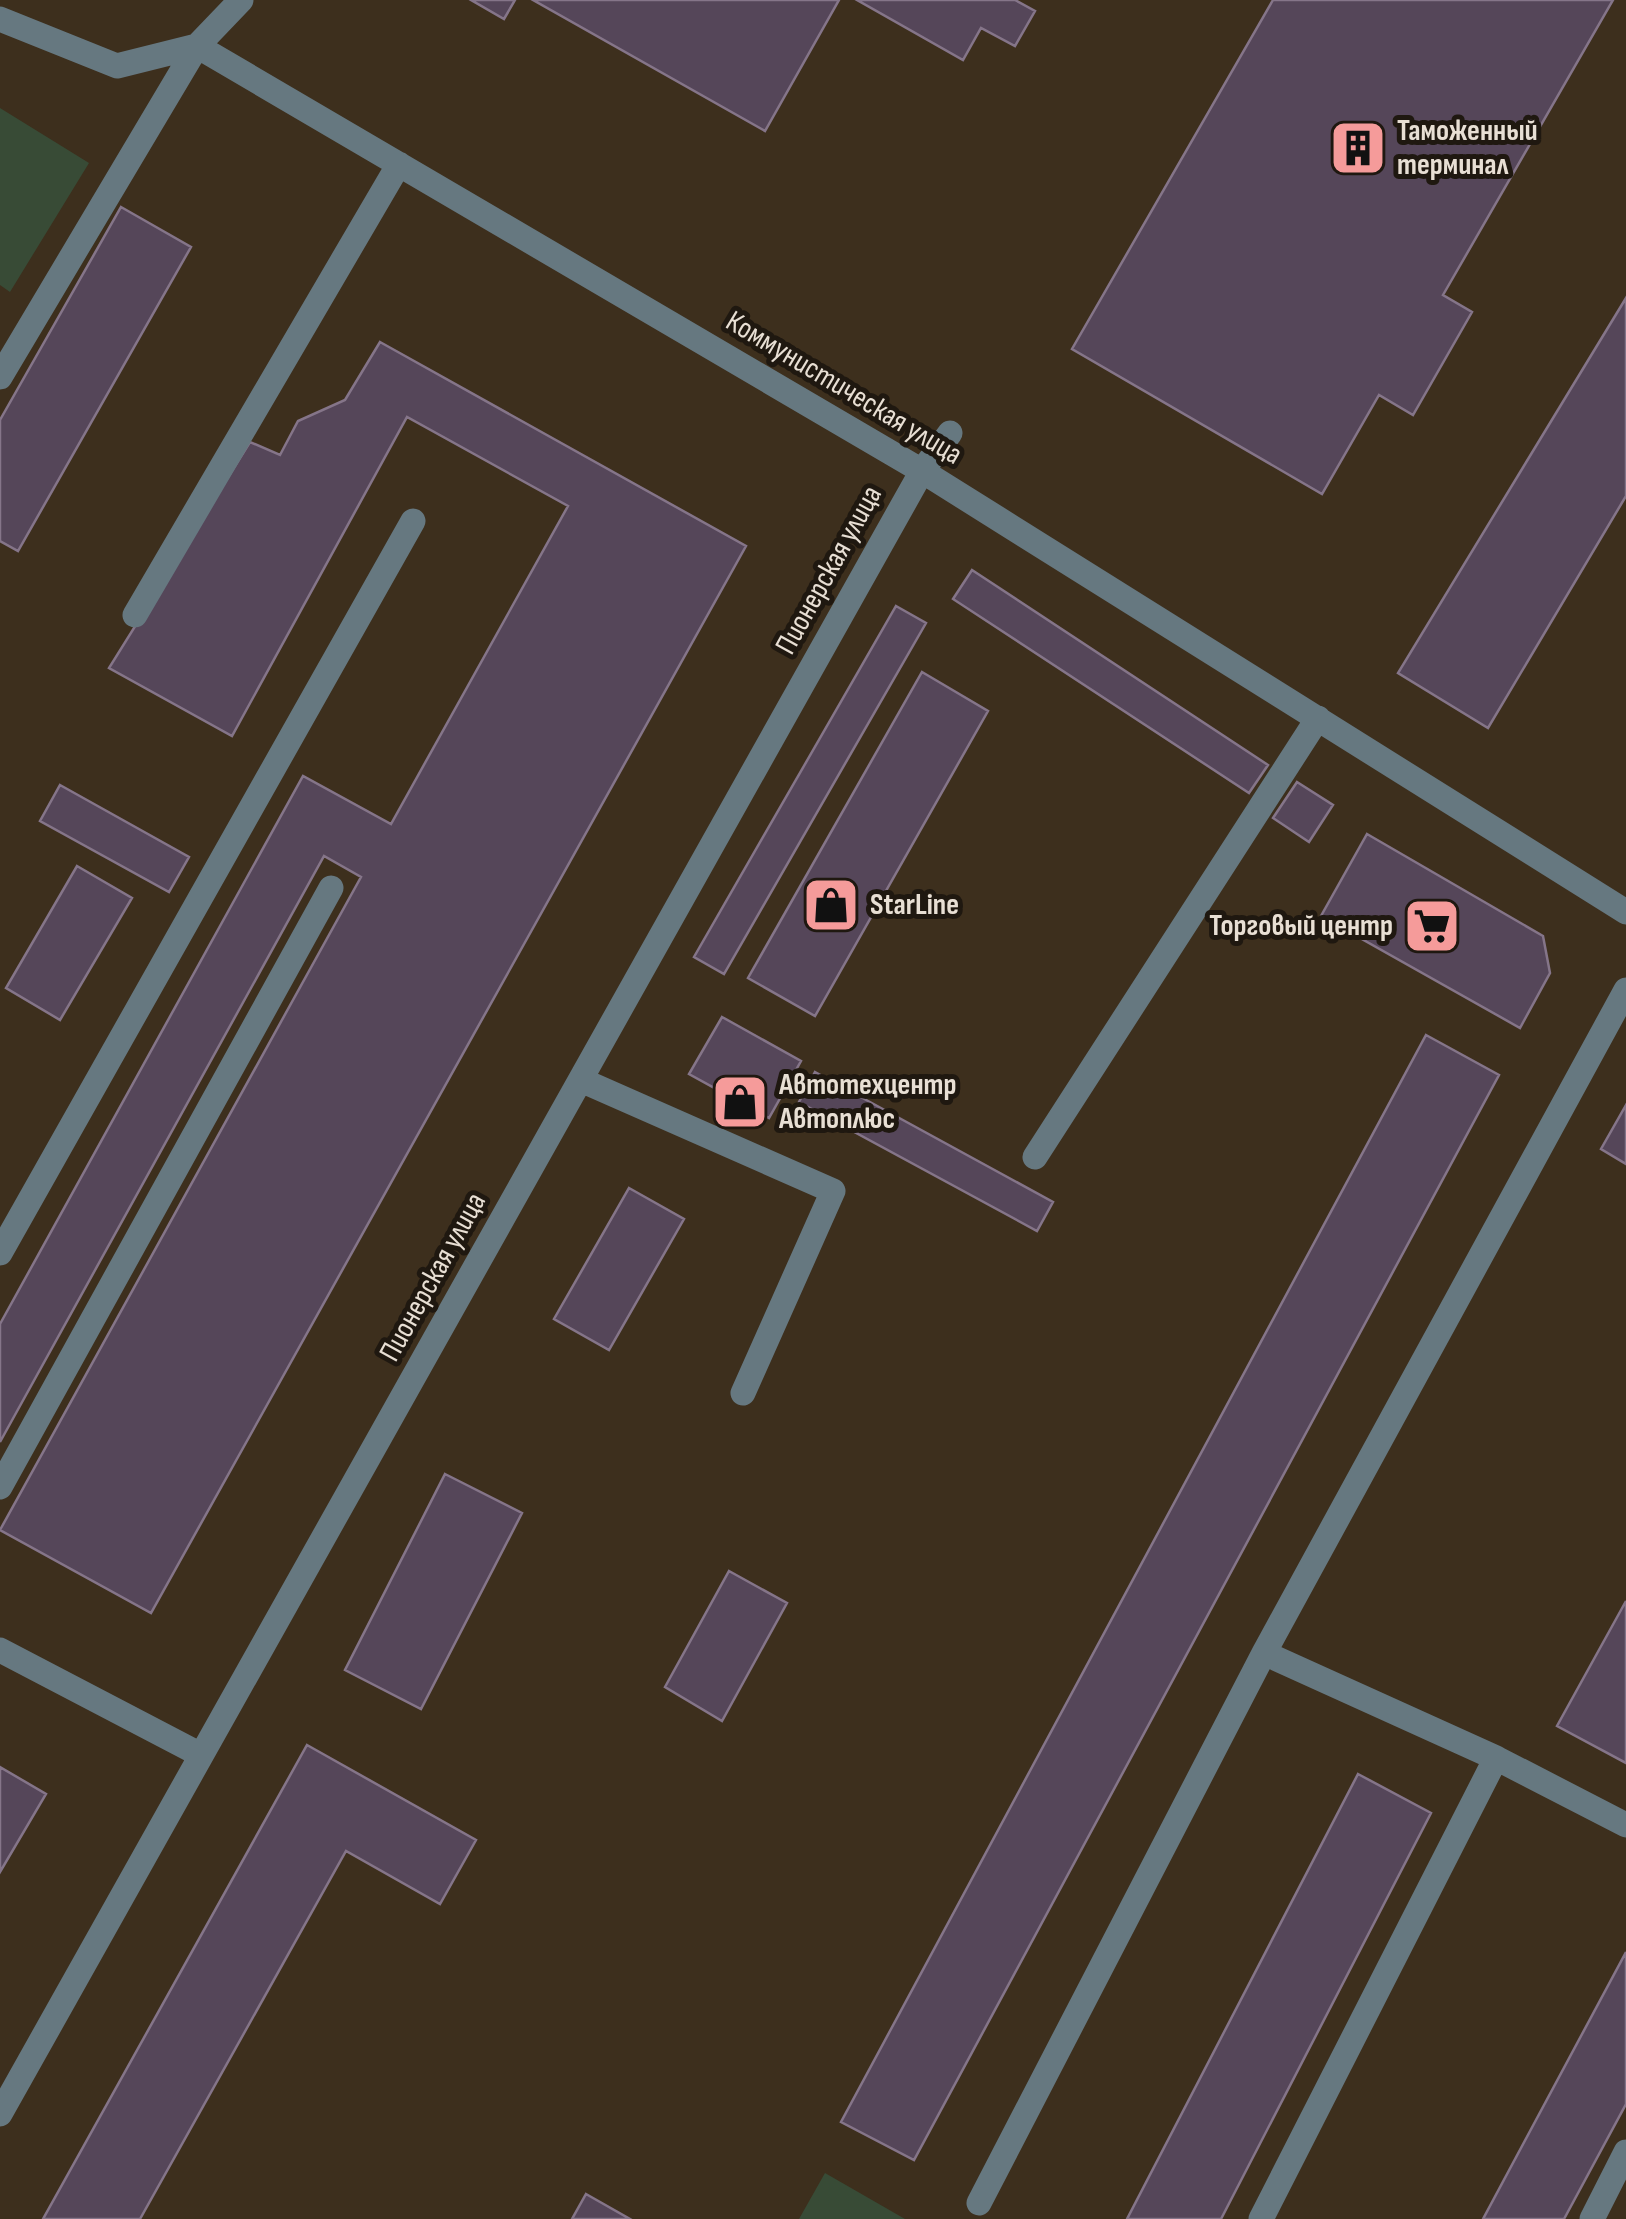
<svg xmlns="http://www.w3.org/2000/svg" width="1626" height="2219" viewBox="0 0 1626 2219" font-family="'Sofia Sans Condensed',sans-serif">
<rect width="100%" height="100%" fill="#3d2f1d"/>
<path fill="#384b36" d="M0,108L89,163L10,292L0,285Z
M825,2173L905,2219H799Z"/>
<path fill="#554659" stroke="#857589" stroke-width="2.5" d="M471,0H515L504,19Z
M533,0H839L765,131Z
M857,0H1015L1035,11L1015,46L981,28L963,60Z
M1273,0H1613L1443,295L1472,312L1413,415L1379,395L1322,494L1072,349Z
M121,207L191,247L18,551L0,541V420Z
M1626,298V496L1488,728L1398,673Z
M380,342L746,546L151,1613L0,1530L361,877L324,856L0,1442V1324L303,776L391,824L568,506L407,417L232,736L109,668L250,442L280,455L298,421L345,400Z
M972,570L1268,765L1249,793L953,599Z
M896,606L926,623L724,974L694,957Z
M922,672L988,711L815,1016L748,978Z
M1297,782L1333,805L1309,842L1273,818Z
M60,785L189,857L169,892L40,821Z
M1367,834L1543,936L1550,973L1520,1028L1321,916Z
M77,866L132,898L60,1020L6,988Z
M722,1017L801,1061L769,1118L689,1074Z
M1426,1035L1499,1075L914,2160L841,2122Z
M815,1072L1053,1202L1037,1231L799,1102Z
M1626,1105V1164L1601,1149Z
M629,1188L684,1219L609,1350L554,1319Z
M445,1474L522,1513L421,1709L345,1670Z
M729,1571L787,1603L722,1721L665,1687Z
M1626,1601V1763L1557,1726Z
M307,1745L476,1840L440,1904L346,1851L140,2219H43Z
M0,1767L46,1794L0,1872Z
M1358,1774L1431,1813L1221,2219H1127Z
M1626,1952V2104L1564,2219H1483Z
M586,2194L630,2219H572Z"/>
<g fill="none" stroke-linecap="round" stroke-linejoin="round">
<path stroke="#667880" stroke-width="25" d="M0,19L117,66L197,46L922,471L1626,912
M0,377L197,46L241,0
M135,615L399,164
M581,1080L833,1191L743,1393
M1035,1157L1318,718
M0,1253L413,521
M0,1487L331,888
M0,1650L201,1755
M1264,1653L1496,1758L1626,1825
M0,2114L922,471L950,433
M979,2203L1264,1653L1626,990
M1261,2219L1496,1758
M1592,2219L1626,2152"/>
</g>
<defs>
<g id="building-square" transform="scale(2.875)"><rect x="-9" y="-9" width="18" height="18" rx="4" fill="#f59b9a" stroke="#1f1810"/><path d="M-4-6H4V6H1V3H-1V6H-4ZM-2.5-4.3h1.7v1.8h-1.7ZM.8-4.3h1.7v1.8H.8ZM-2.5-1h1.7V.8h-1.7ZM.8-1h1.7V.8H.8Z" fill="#111"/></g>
<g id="shop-square" transform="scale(2.875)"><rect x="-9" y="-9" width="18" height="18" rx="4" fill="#f59b9a" stroke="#1f1810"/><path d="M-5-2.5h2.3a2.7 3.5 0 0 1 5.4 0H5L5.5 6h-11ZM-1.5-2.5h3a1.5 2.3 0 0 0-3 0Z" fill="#111"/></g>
<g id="supermarket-square" transform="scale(2.875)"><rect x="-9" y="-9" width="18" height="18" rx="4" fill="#f59b9a" stroke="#1f1810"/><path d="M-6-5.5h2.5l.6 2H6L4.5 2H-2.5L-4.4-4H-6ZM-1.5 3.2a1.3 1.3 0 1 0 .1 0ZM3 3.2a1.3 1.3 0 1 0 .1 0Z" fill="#111"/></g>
</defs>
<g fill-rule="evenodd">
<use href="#building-square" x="1358" y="148"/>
<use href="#shop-square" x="831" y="905"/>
<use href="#supermarket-square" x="1432" y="926"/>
<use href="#shop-square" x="740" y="1102"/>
</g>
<g text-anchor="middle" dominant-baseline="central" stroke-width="10" stroke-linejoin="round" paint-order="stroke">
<g font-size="30" font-weight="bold" fill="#e8dfd4" stroke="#1f1810" text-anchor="start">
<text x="1397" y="131">Таможенный<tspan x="1397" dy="34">терминал</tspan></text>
<text x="870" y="905">StarLine</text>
<text x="1393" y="926" text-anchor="end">Торговый центр</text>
<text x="779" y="1085">Автотехцентр<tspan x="779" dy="34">Автоплюс</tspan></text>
</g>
<g font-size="30" fill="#e8dfd4" stroke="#1f1810">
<text transform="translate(844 388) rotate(31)">Коммунистическая улица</text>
<text transform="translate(829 570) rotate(-61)">Пионерская улица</text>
<text transform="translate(433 1277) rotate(-61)">Пионерская улица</text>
</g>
</g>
</svg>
